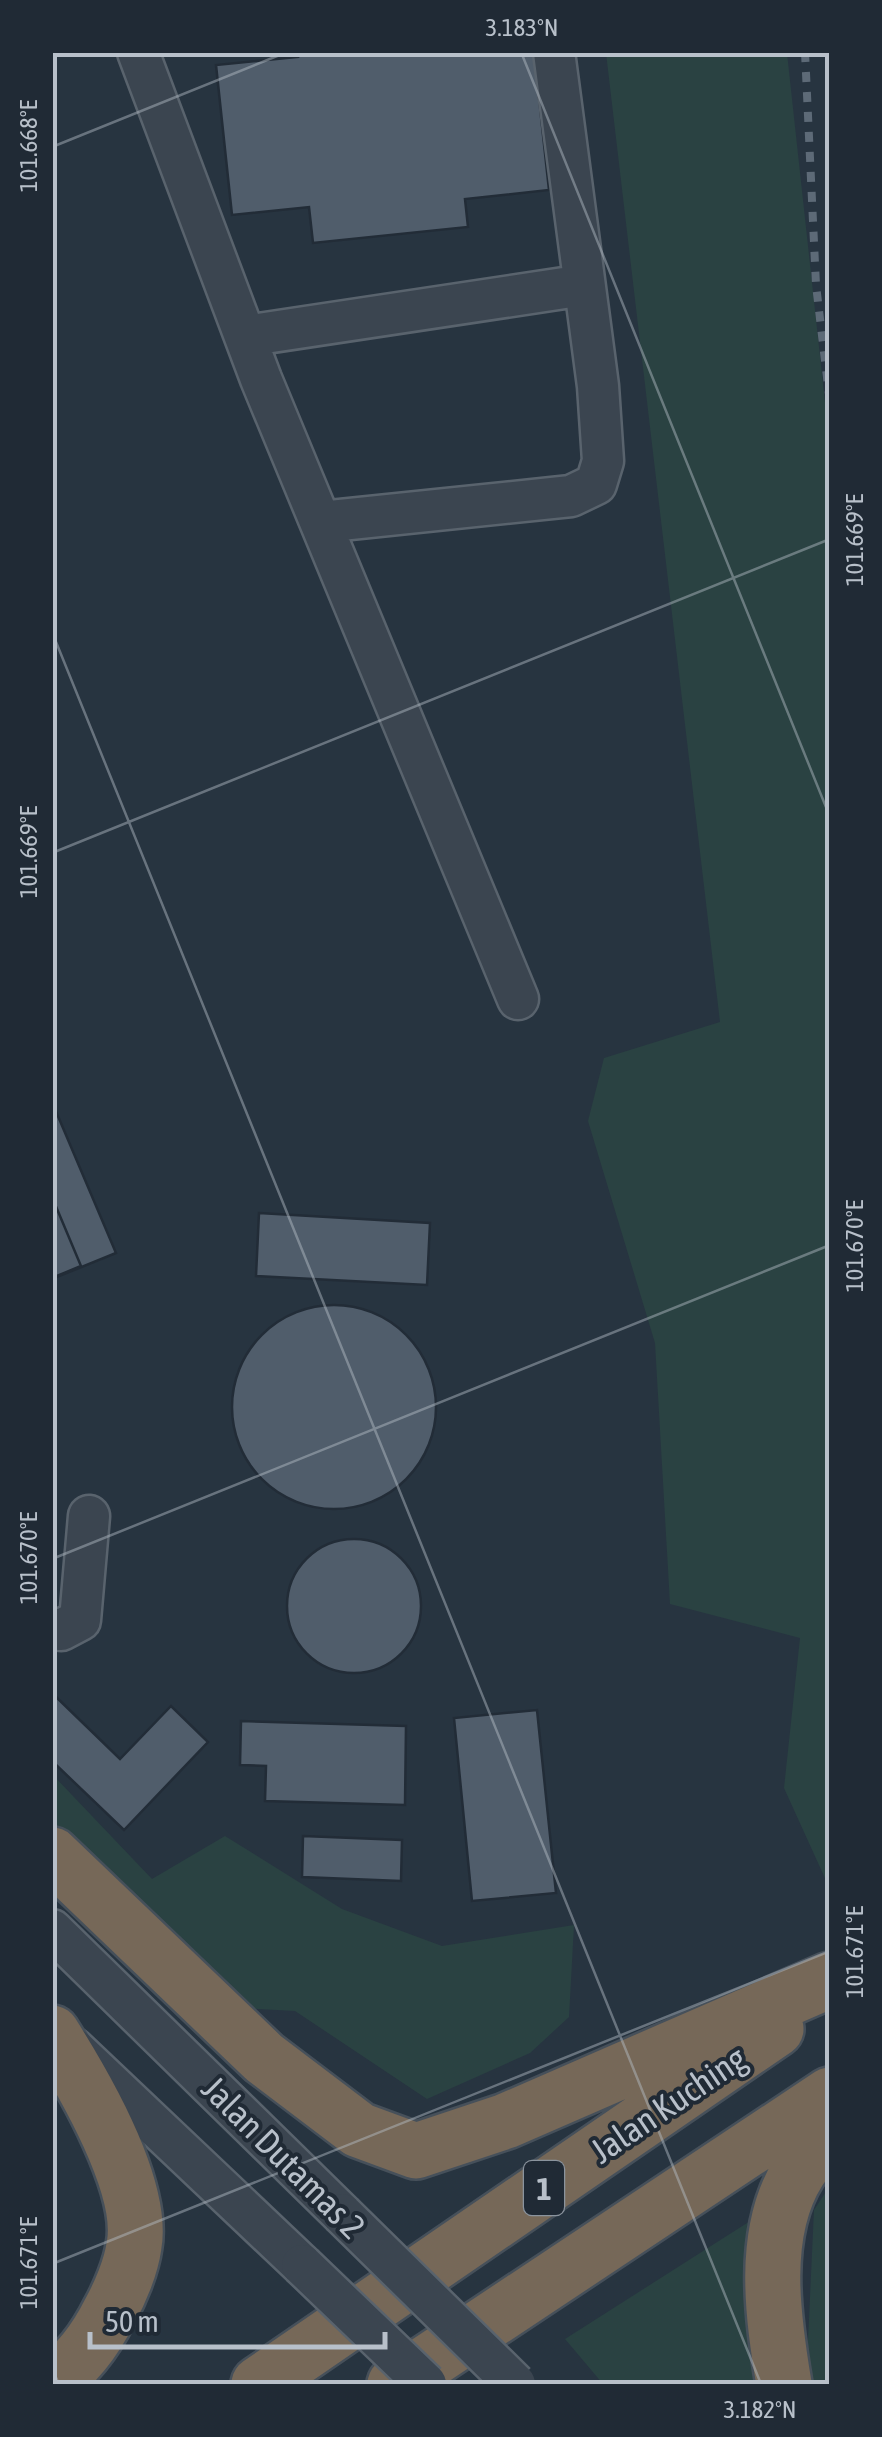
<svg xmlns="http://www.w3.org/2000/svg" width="882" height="2437" viewBox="0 0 882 2437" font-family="'Asap Condensed',sans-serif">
<rect width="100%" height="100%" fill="#273440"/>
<path fill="#2a4242" d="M606,53H787L830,448L829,1887L784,1788L800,1638L670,1604L655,1343L588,1121L604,1058L720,1022Z
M52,1774L152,1879L225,1836L342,1909L442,1946L574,1925L569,2017L530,2053L427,2099L295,2011L243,2008L173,1956L53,1828Z
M829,2187V2384H806L814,2210Z
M758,2216L767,2384H603L565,2339Z"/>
<path fill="#505d6b" stroke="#222c37" stroke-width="2.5" d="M297,52H534L549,190L465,199L468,227L313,243L309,207L232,215L216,65L298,57Z
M52,1102L116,1253L52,1279Z
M52,1197L81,1266L52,1278Z
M259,1213L430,1223L427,1285L256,1276Z
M232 1407a102 102 0 1 1 204 0a102 102 0 1 1-204 0Z
M287 1606a67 67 0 1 1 134 0a67 67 0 1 1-134 0Z
M52,1693L120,1759L171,1706L208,1742L124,1830L52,1761Z
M537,1710L556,1893L472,1901L454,1718Z
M241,1721L406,1726L405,1805L265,1801L266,1766L240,1765Z
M303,1836L402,1840L401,1881L302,1877Z"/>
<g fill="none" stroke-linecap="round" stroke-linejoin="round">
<g stroke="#59636d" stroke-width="45">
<path id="minor" d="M138,52L261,379L518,999
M245,336L584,285
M321,522L571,496L596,484L603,461L598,386L554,52
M52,1629L61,1630L80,1620L89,1516
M52,1930L342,2214
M73,2048L302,2265"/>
</g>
<g stroke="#46505a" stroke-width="60">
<path id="highway" d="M52,1855L264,2058L359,2130L416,2151L506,2121L830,1980
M52,2033C83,2082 145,2187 134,2246C131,2267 120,2293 110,2311C96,2339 78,2364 52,2382
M259,2384L776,2029
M395,2384L830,2095
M784,2384C773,2318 760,2232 799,2171C807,2158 820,2147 830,2136"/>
</g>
<use href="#minor" stroke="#3b4550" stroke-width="40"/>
<use href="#highway" stroke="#766858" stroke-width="55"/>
<path stroke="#5d6a77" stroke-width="8" stroke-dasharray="10 10" stroke-linecap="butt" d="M805,52L816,285L830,403"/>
<g stroke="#59636d" stroke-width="45" stroke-linecap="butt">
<path id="minor-bridge" d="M342,2214L515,2384
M302,2265L426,2384"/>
</g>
<use href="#minor-bridge" stroke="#3b4550" stroke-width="40"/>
</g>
<path fill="none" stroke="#b8c0ca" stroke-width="2.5" stroke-opacity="0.45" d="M521,52L830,817M52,147L287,52M52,632L761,2384M52,853L830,539M52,1559L830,1245M52,2264L830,1951M52,2369L59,2384"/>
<g text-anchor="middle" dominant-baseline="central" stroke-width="8" stroke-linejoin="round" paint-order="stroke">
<rect fill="#202a35" stroke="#8a939d" stroke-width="2.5" x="524" y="2161" width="40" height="54" rx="8"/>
<g font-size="32" font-weight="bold" fill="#b8c0ca">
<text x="544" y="2188">1</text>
</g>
<g font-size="35" fill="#b8c0ca" stroke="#202a35">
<text transform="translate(668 2104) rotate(-34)">Jalan Kuching</text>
<text transform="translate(284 2157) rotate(45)">Jalan Dutamas 2</text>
</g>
</g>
<rect width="882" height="2437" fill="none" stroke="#202a35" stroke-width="110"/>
<path d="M90 2332v15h295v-15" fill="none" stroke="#b8c0ca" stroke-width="5"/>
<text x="105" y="2332" font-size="30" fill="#b8c0ca" stroke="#202a35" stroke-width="8" paint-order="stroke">50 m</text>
<rect x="55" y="55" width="772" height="2327" fill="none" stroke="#b8c0ca" stroke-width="4"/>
<g font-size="25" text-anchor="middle" fill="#b8c0ca">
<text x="522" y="36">3.183°N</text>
<text transform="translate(28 146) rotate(-90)" y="9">101.668°E</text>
<text transform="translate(854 540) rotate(-90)" y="9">101.669°E</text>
<text transform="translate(28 852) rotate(-90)" y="9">101.669°E</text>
<text transform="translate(854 1246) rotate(-90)" y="9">101.670°E</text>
<text transform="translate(28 1558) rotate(-90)" y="9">101.670°E</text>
<text transform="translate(854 1952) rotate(-90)" y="9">101.671°E</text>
<text transform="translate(28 2263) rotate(-90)" y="9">101.671°E</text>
<text x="760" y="2418">3.182°N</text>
</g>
</svg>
